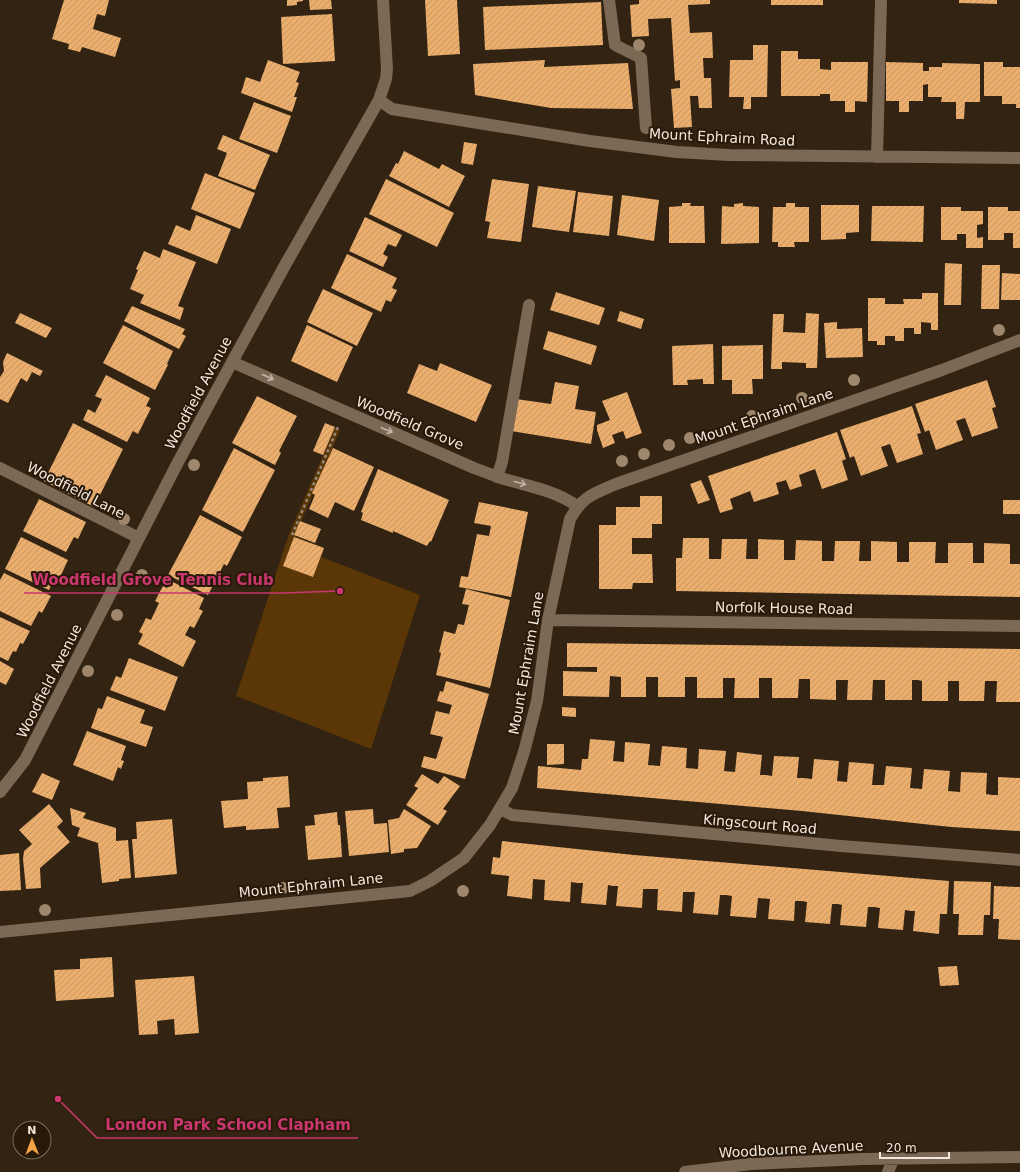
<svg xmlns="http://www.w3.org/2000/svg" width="1020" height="1172" viewBox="0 0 1020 1172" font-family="'DejaVu Sans',sans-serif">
<defs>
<pattern id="building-hatch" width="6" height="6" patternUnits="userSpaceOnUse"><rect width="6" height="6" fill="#ebae6d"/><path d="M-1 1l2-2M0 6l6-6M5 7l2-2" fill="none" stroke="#c29462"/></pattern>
</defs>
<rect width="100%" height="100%" fill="#322312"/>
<path fill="#5b3707" d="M335,428L340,430L295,536L324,548L321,557L420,595L371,749L236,696L289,534Z"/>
<path fill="url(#building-hatch)" d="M64,0H109L105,16L97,14L93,29L121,38L115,57L82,47L80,52L68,49L69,44L52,39Z
M287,0H303V1L297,2V5L287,6Z
M309,0H331L332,9L310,10Z
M425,0H457L460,54L428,56Z
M639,0H710V4L688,5L690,33L712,32L713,58H703L704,78H711L712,108H699L698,96H690L692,127L674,128L671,89L680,88V80L675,81L671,18L648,19L649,36L632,37L630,5L639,4Z
M771,0H823V5H771Z
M959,0H997V4L959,3Z
M601,2L603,45L485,50L483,7Z
M332,14L335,61L283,64L281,17Z
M753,45H768L767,97H751V109H743L744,97H729L730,60H753Z
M781,51H798V59H820V69L831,70V62H868L867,102L855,101V112H845V101H830V94H820V96H781Z
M268,60L300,72L296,82L299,83L294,97H297L292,112L241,93L246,77L260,82Z
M545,60L544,67L628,63L633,109L551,108L475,95L473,64Z
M886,62L923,63V71H929V67H942V63L980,64V102H965L964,119H956V102H941L942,97H928V84L923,85V101H909V112H899V101H886Z
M984,62H1003V67H1020V108H1016V104H1002V96H984Z
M254,102L291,116L277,153L239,139Z
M223,135L270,155L255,190L218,176L227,153L217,149Z
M464,142L477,144L473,165L461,163Z
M404,151L439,169L442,164L465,176L449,207L389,176L396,163L398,164Z
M205,173L255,193L240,229L191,209Z
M386,179L454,213L437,247L369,214Z
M492,179L529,184L521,242L487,238L490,222L485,221Z
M538,186L576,191L569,232L532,227Z
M578,192L613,196L609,236L573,232Z
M622,195L659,200L654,241L617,235Z
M682,203H691L690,206H704L705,243H669V207L682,206Z
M743,203V206L759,207V243L721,244L722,206L734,207V204Z
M786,203H795V207H809V242H794L795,247H778V242H772L773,207H786Z
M821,205H859V232L846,233V239L821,240Z
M872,206H924L923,242L871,241Z
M941,207H961V211H983V224L977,225V238L983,237V248H966V234H957V240H941Z
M988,207H1008V211H1020V248H1013V233H1004V240H988Z
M196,215L231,229L217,264L168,244L176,225L190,231Z
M365,217L402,235L396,247L388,244L383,254L388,257L383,267L349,251Z
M163,249L196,262L178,306L184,308L180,320L140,303L144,295L130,289L138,270L136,269L144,251L160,258Z
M347,254L397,278L392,288L397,290L391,302L386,300L381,312L331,288Z
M945,263L962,264L961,305H944Z
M982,265H1000L999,309H981Z
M1002,273L1020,274V300H1001Z
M323,289L373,313L357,346L307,322Z
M556,292L605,308L599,325L550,310Z
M922,293H938V330H931V323L921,322V334H914V328H904V341H895V336H885V345H877V341H868V298H885V304H904L903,299H922Z
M132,306L185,329L182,334L186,336L179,349L124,321Z
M620,311L644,319L641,329L617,321Z
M20,313L52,328L46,338L15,323Z
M806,313L819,314L817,368H806V363L782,362V369H771L773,314H784L783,332L805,333Z
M837,322V329L862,328L863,357L826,358L824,323Z
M123,325L173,351L167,364L168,365L155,390L103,363Z
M307,325L353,347L337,382L291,361Z
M548,331L597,346L591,365L543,349Z
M713,344L714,384H703V379L687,380L688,385H673L672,346Z
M763,345V379H752L753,394H732V380H722V346Z
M7,353L43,371L40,376L32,372L27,382L21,378L8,403L0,399V377L4,371L3,362Z
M440,363L492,385L476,422L407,393L419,364L437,371Z
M106,375L150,398L146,406L151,408L138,434L133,431L127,442L83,420L88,409L95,413L102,399L95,396Z
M987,380L996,407L992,408L998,428L972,437L965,418L956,421L963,440L936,450L929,430L925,432L915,404Z
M555,382L579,386L575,409L596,412L591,444L511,431L516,399L551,404Z
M627,392L642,433L626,439L623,431L612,435L615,443L603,448L597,430V425L610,420L602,401Z
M257,396L297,416L279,451L281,453L275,465L232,443Z
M912,406L921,433L917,434L923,454L897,463L890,444L881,447L888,466L861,476L854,456L850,458L840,430Z
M73,423L123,449L94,507L44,481Z
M325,423L335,427L323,455L313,451Z
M837,432L846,459L842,461L848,480L822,489L815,469L799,475L802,486L790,490L786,480L776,483L779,494L754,502L750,491L730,499L733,509L720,513L708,476Z
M234,448L275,470L243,532L202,510Z
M333,448L374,467L354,511L335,502L328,518L309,509L315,495L312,493Z
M378,469L449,500L431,542L430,541L427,546L393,531V533L361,520L363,513L361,512Z
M701,480L710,500L698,504L690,484Z
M640,496H662V524H652V538H632V554H652L653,583H633L632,589H599V525H616V507H640Z
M39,499L86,522L78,539L74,537L66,552L23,531Z
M1003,500H1020V514H1003Z
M479,502L528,512L511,597L459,587L461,576L468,577L477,534L489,536L491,526L474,523Z
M200,515L242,537L227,566L224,564L208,595L168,575Z
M300,521L321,529L315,543L294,535Z
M21,537L68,560L60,577L56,575L49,590L5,569Z
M294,537L324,548L313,577L283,566Z
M683,538H709V559H721L722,539H747L746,559H758V539L784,540V560H795L796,540L822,541V561H834L835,541H860L859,561H871V541L897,542V562H909V542H936L935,563H948V543H973V563H984V543L1010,544V564H1020V597L676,591V558H682Z
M4,573L51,596L42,613L39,611L31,626L0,611V580Z
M171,581L204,598L199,609L203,611L194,628L190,626L185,635L196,641L183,667L138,644L143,634L139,632L146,618L151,620L159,603L155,601L163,586L167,588Z
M466,589L510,600L490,688L436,675L441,653L439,652L444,631L455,634L458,624L464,625L469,605L462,604Z
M0,617L30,631L23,644L20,643L16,652L13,651L8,661L0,657Z
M567,643L1020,649V702H996L997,681H985L984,701H959V681H948V701H922V681L918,680H912V700H885V680H873L872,700H847L848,680H836V700L810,699V679H799L798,698H772V678H759V698H734L735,678H723V698H697V677H685V697H658V677H646V697H621V677L610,676L609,697L563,696V671L597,672V667H567Z
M129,658L178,677L165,711L110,690L116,676L121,678Z
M0,661L14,669L6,685L0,682Z
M446,681L489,694L465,779L421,767L424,756L436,759L443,737L430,734L436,711L449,714L452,705L437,701L440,691L443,692Z
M107,696L145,710L140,723L153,727L146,747L91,728L98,708L102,709Z
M562,707L576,708V717L562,716Z
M87,731L126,746L121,760L124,761L121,769L118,767L113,781L73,765Z
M590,739L615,741L613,761L624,762L625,742L650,744L648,765L660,766L662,746L687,748L686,768L698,769L699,749L726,751L724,771L735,772L737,752L762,755L760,775H766L772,776L774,756L799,757L797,778H804L812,779L814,759L839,761L837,781L847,782L849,762L874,764L872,785H884L886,766L912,768L910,788L922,789L924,769L950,771L948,791L960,792L961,772L987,773L986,794L992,795H998V777L1020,778V831L951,827L802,811L537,788L538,766L581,770L582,759H588Z
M547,744H564V764L547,765Z
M42,773L60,781L52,800L32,792Z
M422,774L438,784L444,776L460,786L443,809L447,811L438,825L406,805L418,788L414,786Z
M288,776L290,807L277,808L279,828L246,830V826L224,828L221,801L248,799L247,782L263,781V778Z
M49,804L63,821L57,827L70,842L40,868L41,888L26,889L23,859L24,851L32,844L19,830Z
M70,808L86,813L83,818L116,828V841L128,840L131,878L119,879V881L102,883L98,843L77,836L80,828L72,825Z
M373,809L374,824L387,823L389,852L349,856L345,811Z
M404,809L431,826L417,848L404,849V852L391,854L388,820L399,818Z
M337,812L338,825H340L342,857L308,860L305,826L315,825L314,815Z
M172,819L177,874L135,878L132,839H137L136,822Z
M502,841L634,855L949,881L947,914H940L939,934L913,931L915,911H911L905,910L903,930L878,928L880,908L874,907H868L866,927L840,925L842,905L838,904H832L830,924L805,922L807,902L802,901H795L794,921L768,919L770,899L758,898L756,918L730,916L732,896L726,895H720L718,915L693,913L695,892H683L682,912L657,910L658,889H643L642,908L616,906L618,886H613L608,885L606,905L581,903L583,883H577L571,882L570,902L544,900L545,880L533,879L532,899L507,896L509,876L491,874L493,857L500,858Z
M19,853L21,890L0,891V855Z
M954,881L991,882L990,915H984L983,935H958L959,914H953Z
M994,886L1020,887V940L998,939L999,919H993Z
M112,957L114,997L56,1001L54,970L80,969V959Z
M957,966L959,985L940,986L938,967Z
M194,976L199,1033L175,1035L174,1019L157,1021L158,1034L139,1035L135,980Z"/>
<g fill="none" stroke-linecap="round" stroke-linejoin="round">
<path stroke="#978b7d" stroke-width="2.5" stroke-dasharray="3 3" stroke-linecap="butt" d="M292,535L338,427"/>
<path stroke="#7b6956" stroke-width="12" d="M609,0L615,45L641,58L646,128
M379,100L392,109L590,141L677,152L729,155L1020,158
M877,157L881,0
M232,362L474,468C482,471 490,474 498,477C525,486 553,489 577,506
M0,468L139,538
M497,477L502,462L529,305
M548,620L1020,626
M0,792L25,760L176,466L213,397L284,267L379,100L386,79L387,69L383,0
M500,809L512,815L841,846L1020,860
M0,932L410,891L430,881L464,858L490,825L512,788L524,752L537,701L548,620L570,519C583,496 593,494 616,484L942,370L1020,340
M685,1172L751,1164L862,1159L1020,1157
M888,1172L893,1160"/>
</g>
<g fill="#9f876d">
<circle cx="639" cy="45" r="6"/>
<circle cx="999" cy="330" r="6"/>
<circle cx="854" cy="380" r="6"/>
<circle cx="802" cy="398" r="6"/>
<circle cx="752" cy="416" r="6"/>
<circle cx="690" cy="438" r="6"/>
<circle cx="669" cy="445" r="6"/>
<circle cx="644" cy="454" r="6"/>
<circle cx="622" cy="461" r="6"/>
<circle cx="194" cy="465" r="6"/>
<circle cx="124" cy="519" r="6"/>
<circle cx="142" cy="575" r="6"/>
<circle cx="117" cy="615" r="6"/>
<circle cx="88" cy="671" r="6"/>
<circle cx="283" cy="888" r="6"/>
<circle cx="463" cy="891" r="6"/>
<circle cx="45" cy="910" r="6"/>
</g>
<defs><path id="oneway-shaft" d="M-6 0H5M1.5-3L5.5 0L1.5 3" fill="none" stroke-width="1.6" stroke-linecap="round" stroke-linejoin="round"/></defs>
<g stroke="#c2b5a7">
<use href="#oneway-shaft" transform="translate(268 377) rotate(24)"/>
<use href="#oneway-shaft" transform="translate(387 430) rotate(23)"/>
<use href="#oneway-shaft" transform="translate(520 483) rotate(15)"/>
</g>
<g text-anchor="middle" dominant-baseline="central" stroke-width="4" stroke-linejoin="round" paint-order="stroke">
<g font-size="14" fill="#f2e8dd" stroke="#281909">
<text transform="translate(722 137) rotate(3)">Mount Ephraim Road</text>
<text transform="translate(198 393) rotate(-62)">Woodfield Avenue</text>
<text transform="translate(764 416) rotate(-19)">Mount Ephraim Lane</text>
<text transform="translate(410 423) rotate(23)">Woodfield Grove</text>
<text transform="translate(76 490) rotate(27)">Woodfield Lane</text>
<text transform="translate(784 608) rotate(1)">Norfolk House Road</text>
<text transform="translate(526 663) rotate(-80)">Mount Ephraim Lane</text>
<text transform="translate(49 681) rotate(-63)">Woodfield Avenue</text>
<text transform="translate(760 824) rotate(5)">Kingscourt Road</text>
<text transform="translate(311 885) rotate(-6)">Mount Ephraim Lane</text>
<text transform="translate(791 1149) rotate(-3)">Woodbourne Avenue</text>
</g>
</g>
<path fill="none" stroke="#c9376e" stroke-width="1.5" d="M340 591L282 593H24M58 1099L97 1138H358"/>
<g fill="#c9376e" stroke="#281909" stroke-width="1.5">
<circle cx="340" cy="591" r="4"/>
<circle cx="58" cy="1099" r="4"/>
</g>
<g font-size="15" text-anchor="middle" font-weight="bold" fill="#c9376e" stroke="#281909" stroke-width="4" stroke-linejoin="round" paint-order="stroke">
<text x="153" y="585">Woodfield Grove Tennis Club</text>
<text x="228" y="1130">London Park School Clapham</text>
</g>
<g transform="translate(32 1140) rotate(359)"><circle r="19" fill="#281909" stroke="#796c5e"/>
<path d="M0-3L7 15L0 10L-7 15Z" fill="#f4a444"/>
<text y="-6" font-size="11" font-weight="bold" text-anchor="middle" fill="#f2e8dd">N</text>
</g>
<path d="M880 1152v6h69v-6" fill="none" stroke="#f2e8dd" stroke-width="2"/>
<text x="886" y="1152" font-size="12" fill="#f2e8dd" stroke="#281909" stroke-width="3" paint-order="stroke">20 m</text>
</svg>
